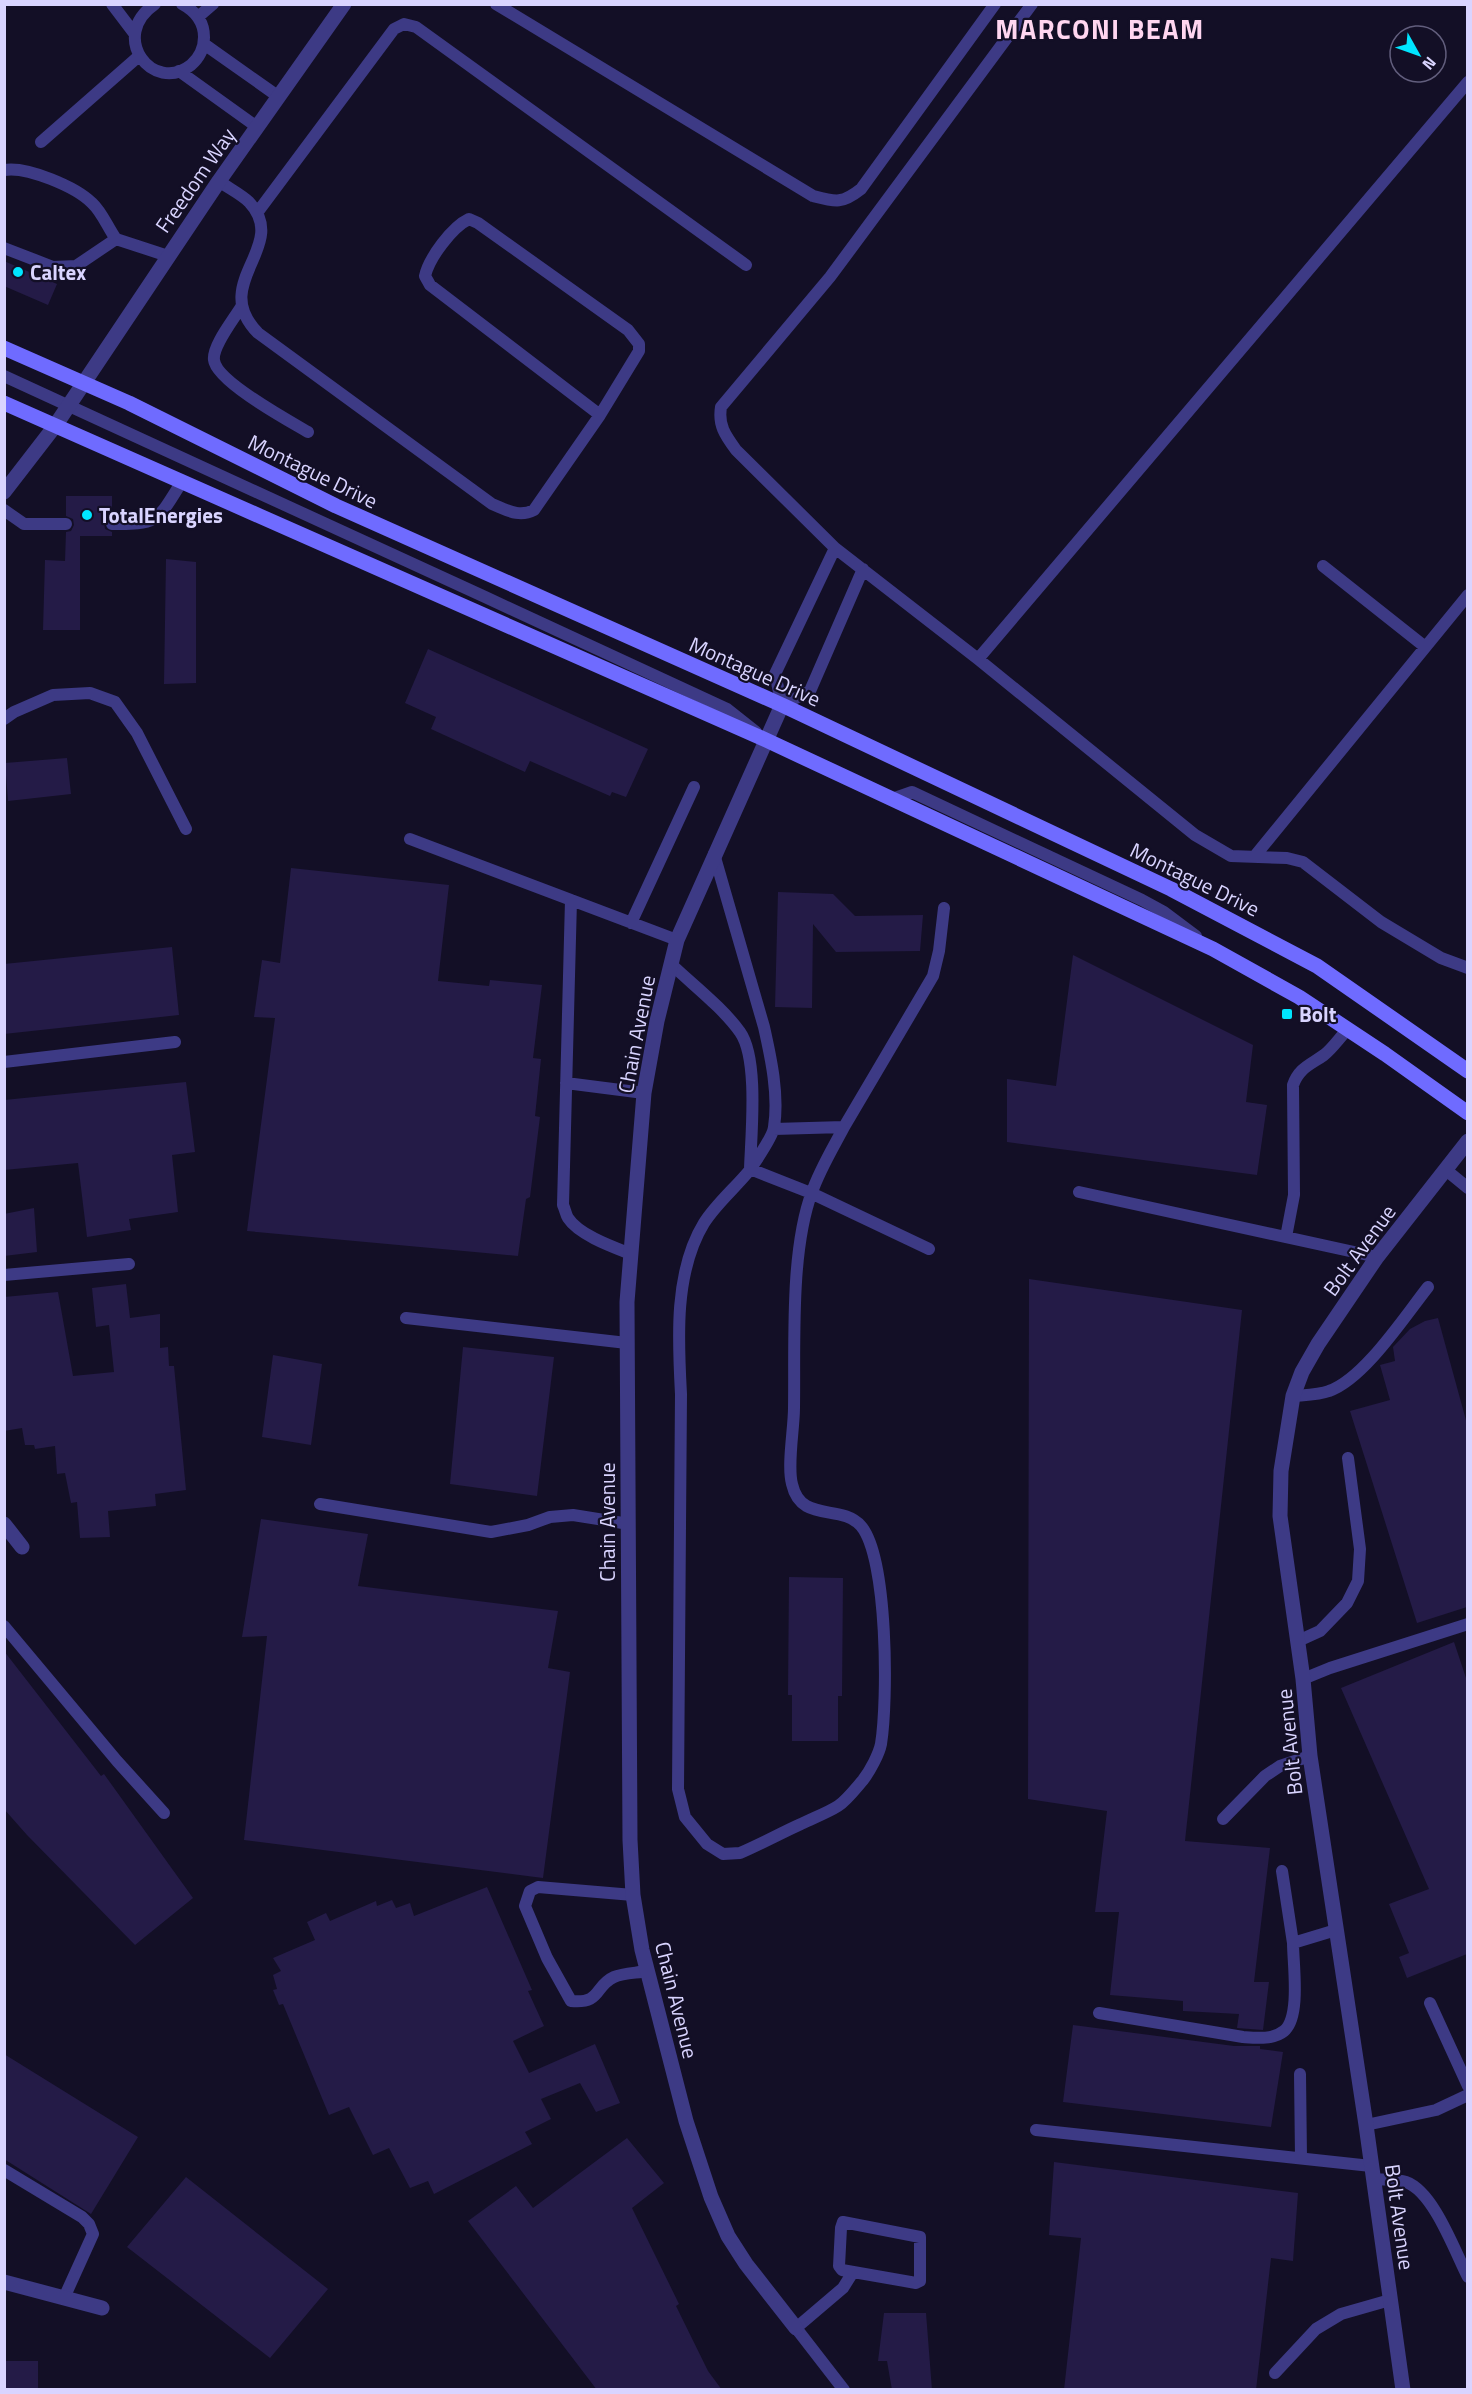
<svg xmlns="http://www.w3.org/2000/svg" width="1472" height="2394" viewBox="0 0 1472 2394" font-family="'Titillium Web',sans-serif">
<rect width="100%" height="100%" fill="#130f26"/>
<path fill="#241b47" d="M4,261L57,284L48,305L4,286Z
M66,496H112V516L107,517L104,523L105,529L112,532V536H80V630H43L45,560L65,561L66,532L71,531L74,525L73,519L66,516Z
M166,559L196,562V683L164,684Z
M428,649L648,749L626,797L612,792L610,796L530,761L525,772L431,729L436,717L405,703Z
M67,758L71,794L8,801L5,763Z
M291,868L449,885L438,981L489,986L490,980L542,985L533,1058L541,1059L535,1116L540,1117L530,1197L526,1199L518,1256L247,1231L275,1018L254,1017L262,960L280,963Z
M778,892L833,894L855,916L923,915L920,951L836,952L813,924L812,1008L775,1007Z
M172,947L179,1015L4,1034V964Z
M1073,955L1253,1045L1246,1102L1267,1105L1257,1175L1007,1142V1079L1056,1086Z
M186,1082L195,1152L172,1155L178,1212L129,1219L131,1230L87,1237L78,1163L4,1170V1100Z
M34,1208L37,1252L4,1256V1214Z
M1029,1279L1242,1310L1185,1841L1270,1848L1254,1982H1269L1263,2030L1237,2028L1239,2014L1183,2011V2001L1110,1995L1119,1912H1095L1107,1811L1028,1799Z
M126,1284L130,1318L160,1314V1348L168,1347L169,1366H174L186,1490L155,1494L156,1506L108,1511L110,1537L80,1538L77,1502L71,1503L65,1473L57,1474L55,1446L35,1449L34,1445H25L22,1428L4,1431V1297L58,1292L73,1376L114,1372L109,1325L96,1327L92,1288Z
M1438,1318L1467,1424V1607L1417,1623L1350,1411L1390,1400L1380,1365L1395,1361L1393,1347L1410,1329L1425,1321Z
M463,1347L554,1357L537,1496L450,1484Z
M273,1355L322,1364L311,1445L262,1437Z
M261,1519L368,1534L358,1586L558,1611L548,1668L570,1672L543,1878L244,1840L267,1636L242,1637Z
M789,1577L843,1578L842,1696H838V1741H792V1695H788Z
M1454,1642L1467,1681V1954L1407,1978L1399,1957L1409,1953L1389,1904L1429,1889L1341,1688Z
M4,1651L101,1776L104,1774L193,1898L135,1945L27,1835L4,1809Z
M487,1887L532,1990L528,1991L544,2026L513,2041L529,2073L595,2044L620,2103L596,2112L580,2083L541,2099L551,2119L525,2132L532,2144L434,2194L428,2181L410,2188L389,2148L373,2155L349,2107L329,2115L283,2004L279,2005L273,1990L277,1989L273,1975L281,1971L273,1958L315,1940L307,1922L326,1913L330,1921L376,1901L377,1906L392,1900L396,1908L410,1903L414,1916Z
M1073,2025L1234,2046H1260V2049L1283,2052L1271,2127L1063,2102Z
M4,2054L138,2137L91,2214L4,2159Z
M627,2138L664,2183L632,2208L679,2304L676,2306L708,2371L722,2390H597L468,2221L516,2186L533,2208Z
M1054,2162L1298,2193L1293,2261L1271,2258L1256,2390H1064L1081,2238L1049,2235Z
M186,2177L328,2289L270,2358L127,2247Z
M884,2313H926L932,2390H892L887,2361H878Z
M4,2361H38V2390H4Z"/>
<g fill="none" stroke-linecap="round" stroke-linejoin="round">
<path stroke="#3d3a85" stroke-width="12" d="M112,4L134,33
M155,4C108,36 153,95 191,65C199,58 204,48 204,37C204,22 195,11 182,4
M496,4L813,196C836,202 842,204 861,189L995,4
M1032,4L830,277L721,407C718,425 725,435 736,450L835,548L978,659L1195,835L1231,856L1287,858L1303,862L1381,922L1441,958L1468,968
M198,17L213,4
M204,44L279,97
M179,71L257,127
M41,142L139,56
M4,170C27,166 76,187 92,203C102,212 108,228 116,239L168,256
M219,181C228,188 241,194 249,202C291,247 208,282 258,333L492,504C507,510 519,518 534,510L600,415L639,351V344L628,330L478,223L469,219C452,227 429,258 425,276L430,285L600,415
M257,213L394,29L404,24L416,27L746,265
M4,248L53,267L76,266L116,239
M241,307C234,319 212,346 214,360C216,381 289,421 308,432
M4,376C246,485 486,598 727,709L756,732
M4,510L24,524H66
M112,524C158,525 158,520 181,483
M835,548L775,674L782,705L810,691L863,569
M1323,566L1424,646
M978,659L1468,82
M4,719L14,712L53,695L90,693L115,702L137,733L186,829
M892,799L912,792L1142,900L1164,912L1196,936
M410,839L677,940
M714,854L764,1027C771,1058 779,1095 774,1127C773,1137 755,1162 749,1171C735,1188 716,1204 704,1223C674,1272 678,1340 681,1394L678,1789L685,1817L707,1844L723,1854L740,1853C761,1844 781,1833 801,1824C813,1818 827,1813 838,1806C847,1800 856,1788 863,1780C870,1771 879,1754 881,1744C888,1700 888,1558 861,1526C841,1503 801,1524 792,1484C787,1465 794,1429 794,1408C795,1344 790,1251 812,1192C820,1169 833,1148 844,1127
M1254,857L1468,595
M571,900L563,1205C565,1209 566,1215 568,1218C579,1235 613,1247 631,1254
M631,923L694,787
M671,964C693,985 723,1008 740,1032C759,1059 751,1135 750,1169L811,1193L929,1249
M4,1062L175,1042
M566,1083L644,1093
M774,1129L844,1127L933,976L939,951L944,908
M1446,1170L1468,1188
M1079,1192L1377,1257
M1286,1237L1294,1195L1293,1085C1299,1068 1310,1065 1324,1055C1333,1048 1340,1037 1348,1029
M4,1275L129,1264
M406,1318L627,1343
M1293,1396C1304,1395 1319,1395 1329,1391C1364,1379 1405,1316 1428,1287
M320,1504L491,1532L528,1525L550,1517L573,1515L629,1524
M4,1626L117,1761L164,1813
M1298,1641L1320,1631L1347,1603L1358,1581L1360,1549L1348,1458
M1303,1679L1330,1668L1468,1624
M1223,1819L1265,1776L1280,1766L1310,1756
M1282,1871L1293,1943L1336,1930
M633,1895L538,1887L530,1891L525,1906L547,1958L571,2001C602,2004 594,1986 614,1977C623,1973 637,1973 647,1971
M1430,2003L1468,2086
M1099,2013L1243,2037C1256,2038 1273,2040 1284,2031C1301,2017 1293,1964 1293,1943
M1300,2074L1301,2158
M1366,2125L1436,2110L1468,2095
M1036,2130L1371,2166
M4,2170L82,2217L89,2224L93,2234L64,2298
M1373,2179C1383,2180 1397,2179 1406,2182C1434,2192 1455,2252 1468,2277
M843,2222L920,2237V2281L916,2283L842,2270L839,2266L841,2228Z
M1275,2373L1316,2329L1341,2314L1390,2300
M844,2390L796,2328L843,2288L853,2272"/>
<path stroke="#3d3a85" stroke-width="15" d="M4,492L55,426
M782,705L677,940L657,1021L644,1093L627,1302L630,1840L633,1895L642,1950L686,2121L711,2197L728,2236L746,2264L796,2328
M4,1524L22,1547
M4,2282L102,2308
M1403,2390L1366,2125L1310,1756L1303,1679L1280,1516L1281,1471L1293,1396L1302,1372L1318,1344L1377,1257L1468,1141"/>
<path stroke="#3d3a85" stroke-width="15" d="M55,426L219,181L344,4"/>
<path stroke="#6f6bff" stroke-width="15" d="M4,348L129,403L336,506L782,705L1171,889L1317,966L1468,1071
M4,403L766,740L1213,949L1299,997L1385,1054L1468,1113"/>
</g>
<g fill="#00e5ff" stroke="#130f26" stroke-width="2">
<circle cx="18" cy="272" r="6"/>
<circle cx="87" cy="515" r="6"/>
<rect x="1281" y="1008" width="12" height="12" rx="3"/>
</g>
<g text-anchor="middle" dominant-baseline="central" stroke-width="4.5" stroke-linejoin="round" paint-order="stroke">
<g font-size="21" fill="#d9d4ff" stroke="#130f26">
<text transform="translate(195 180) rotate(-55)">Freedom Way</text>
<text transform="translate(313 471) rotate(26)">Montague Drive</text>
<text transform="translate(755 671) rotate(24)">Montague Drive</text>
<text transform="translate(1195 879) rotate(26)">Montague Drive</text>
<text transform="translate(636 1034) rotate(-79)">Chain Avenue</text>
<text transform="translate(1359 1250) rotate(-54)">Bolt Avenue</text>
<text transform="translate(607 1522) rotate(-90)">Chain Avenue</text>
<text transform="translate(1289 1742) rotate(-96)">Bolt Avenue</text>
<text transform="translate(677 2000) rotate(76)">Chain Avenue</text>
<text transform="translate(1400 2217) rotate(82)">Bolt Avenue</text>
</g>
<g font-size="21" font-weight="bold" fill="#d9d4ff" stroke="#130f26" text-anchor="start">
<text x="30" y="272">Caltex</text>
<text x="99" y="515">TotalEnergies</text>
<text x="1299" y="1014">Bolt</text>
</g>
<g font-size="27" font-weight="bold" letter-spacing="1.5" fill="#ffd6f0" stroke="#130f26">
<text x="1100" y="28">MARCONI BEAM</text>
</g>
</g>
<rect width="1472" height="2394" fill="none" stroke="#d9d4ff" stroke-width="12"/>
<g transform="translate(1418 54) rotate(130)"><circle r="28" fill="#130f26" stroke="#625e7d" stroke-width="1.5"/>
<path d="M0-4.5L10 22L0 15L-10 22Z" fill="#00e5ff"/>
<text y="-9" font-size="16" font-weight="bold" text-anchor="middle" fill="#d9d4ff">N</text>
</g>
</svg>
